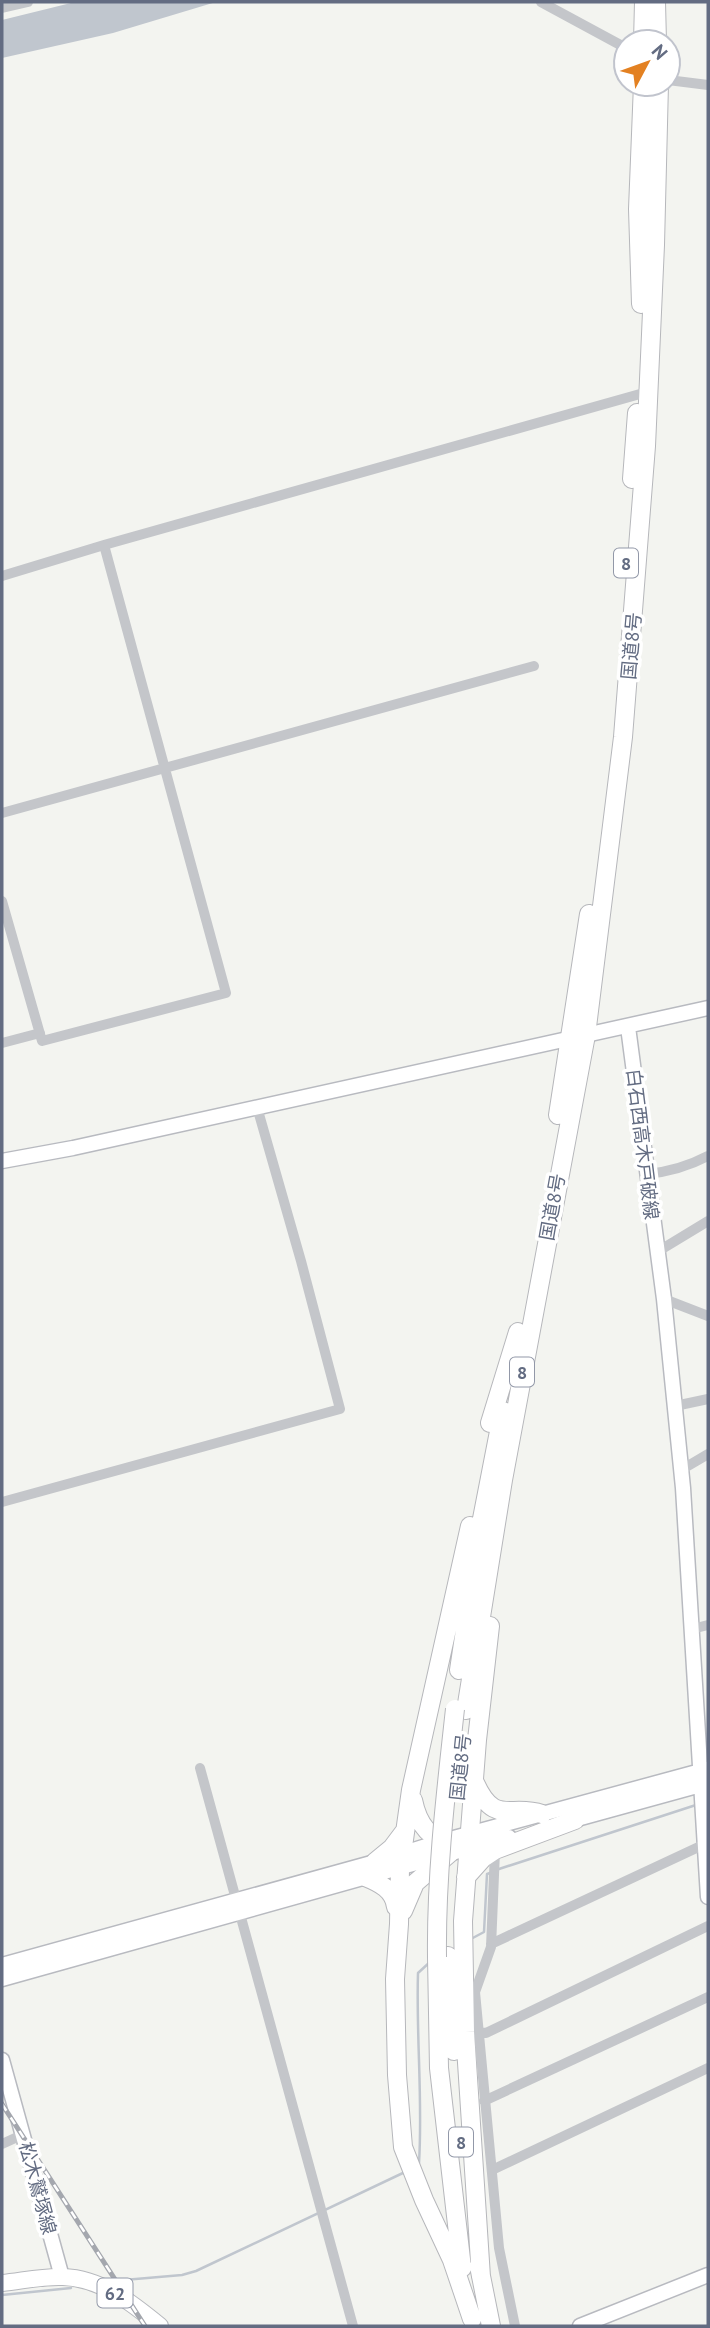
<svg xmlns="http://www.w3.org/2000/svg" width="710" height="2328" viewBox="0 0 710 2328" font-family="'PT Sans','Noto Sans JP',sans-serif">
<rect width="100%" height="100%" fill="#f3f4f0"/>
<path fill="#c0c6ce" d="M75,2H216L113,33L2,58V20Z"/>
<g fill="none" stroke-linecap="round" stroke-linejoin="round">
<path stroke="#c0c6ce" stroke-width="2.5" d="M499,1869L699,1804
M469,1940L484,1932L487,1874L490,1873
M419,2163C423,2100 416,2037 418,1973L430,1962
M124,2280L182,2275L196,2271L405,2172
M2,2295L71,2288"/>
<g stroke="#b8bac0" stroke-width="17">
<path id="secondary" d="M628,1027L664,1299L683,1488L708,1897
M2,1161L73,1148L708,1008
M566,1822L708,1783
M2,1965L375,1862L439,1842L708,1769
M2,1979L509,1837
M2,2060L62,2277
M580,2326L708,2275"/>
</g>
<g stroke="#b6b8bd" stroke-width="18">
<path id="primary" d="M2,2283C22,2281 43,2276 63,2277C101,2278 132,2303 160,2326"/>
</g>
<g stroke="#b6b7bb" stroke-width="20">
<path id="highway" d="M656,2L657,42
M643,42L644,2
M641,304L638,209L643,84
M632,479L637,413
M558,1115L589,914
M490,1423L518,1332
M470,1526L411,1790L400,1868L399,1924L395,1979L397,2075L403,2147L424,2200L452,2260L472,2319
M459,1670L481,1524L503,1411
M466,1710L503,1480L586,1035L623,737L646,446L655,245L659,84
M475,1783C495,1827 510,1803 542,1814
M413,1800C418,1825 430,1840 454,1845
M375,1862L392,1848L404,1832
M365,1877C380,1883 394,1890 396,1907
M466,1877L483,1858L495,1850L575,1820
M403,1911L415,1883L450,1853
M448,1956L454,2051
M437,1957L439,2068L462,2268
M479,2266L491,2326
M481,2277L465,2032L463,1921L477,1740L490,1626"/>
</g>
<path stroke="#c4c6ca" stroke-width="10" d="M541,2L626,48
M2,8L28,2
M668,80L708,85
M2,576L104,545L640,394
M2,813L534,666
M2,901L42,1041L226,993L104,545
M2,1043L40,1033
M647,1174C669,1172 689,1166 708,1156
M657,1252L708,1221
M664,1299L708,1316
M675,1406L708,1399
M681,1470L708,1454
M2,1502L340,1409L301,1261L257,1107
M692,1629L708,1625
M200,1768L353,2326
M495,1851L491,1947L475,1992L499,2248L515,2326
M491,1944L705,1844
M477,2032L486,2033L708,1926
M484,2101L708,1997
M2,2144L24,2134
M492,2170L708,2068"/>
<use href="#secondary" stroke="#fff" stroke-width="14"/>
<use href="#primary" stroke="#fff" stroke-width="16"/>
<use href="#highway" stroke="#fff" stroke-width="18"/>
<g stroke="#a4a7ae" stroke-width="5">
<path id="rail" d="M2,2104L145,2326"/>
</g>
<use href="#rail" stroke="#fff" stroke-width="2.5" stroke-dasharray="8" stroke-linecap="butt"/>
<g stroke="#b6b7bb" stroke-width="20" stroke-linecap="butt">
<path id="highway-bridge" d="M437,1957C436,1874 446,1791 455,1709"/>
</g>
<use href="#highway-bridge" stroke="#fff" stroke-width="18"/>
</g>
<g text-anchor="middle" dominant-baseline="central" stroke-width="7" stroke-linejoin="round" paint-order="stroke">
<g fill="#fff" stroke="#9298a8" stroke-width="2">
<rect x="614" y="548.5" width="24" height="29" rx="5"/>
<rect x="510" y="1357.5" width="24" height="29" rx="5"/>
<rect x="449" y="2127.5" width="24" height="29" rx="5"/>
<rect x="97.5" y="2278.5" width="35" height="29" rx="5"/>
</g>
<g font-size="18" font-weight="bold" fill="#636c82">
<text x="626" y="563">8</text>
<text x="522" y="1372">8</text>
<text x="461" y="2142">8</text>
<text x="115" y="2293">62</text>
</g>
<g font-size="19" fill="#636c82" stroke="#fff">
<text transform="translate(631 646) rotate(-85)">国道8号</text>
<text transform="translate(643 1144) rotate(83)">白石西高木戸破線</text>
<text transform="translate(552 1207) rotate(-80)">国道8号</text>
<text transform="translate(460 1767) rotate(-84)">国道8号</text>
<text transform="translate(38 2188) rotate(75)">松木鷲塚線</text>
</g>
</g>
<rect width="710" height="2328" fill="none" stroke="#636c82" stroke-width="7"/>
<g transform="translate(647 63) rotate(49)"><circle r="33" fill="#ffffff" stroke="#c1c4cd" stroke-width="2"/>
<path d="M0-5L12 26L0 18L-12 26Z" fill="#e38122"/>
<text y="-10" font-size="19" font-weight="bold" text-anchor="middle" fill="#636c82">N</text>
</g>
</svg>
